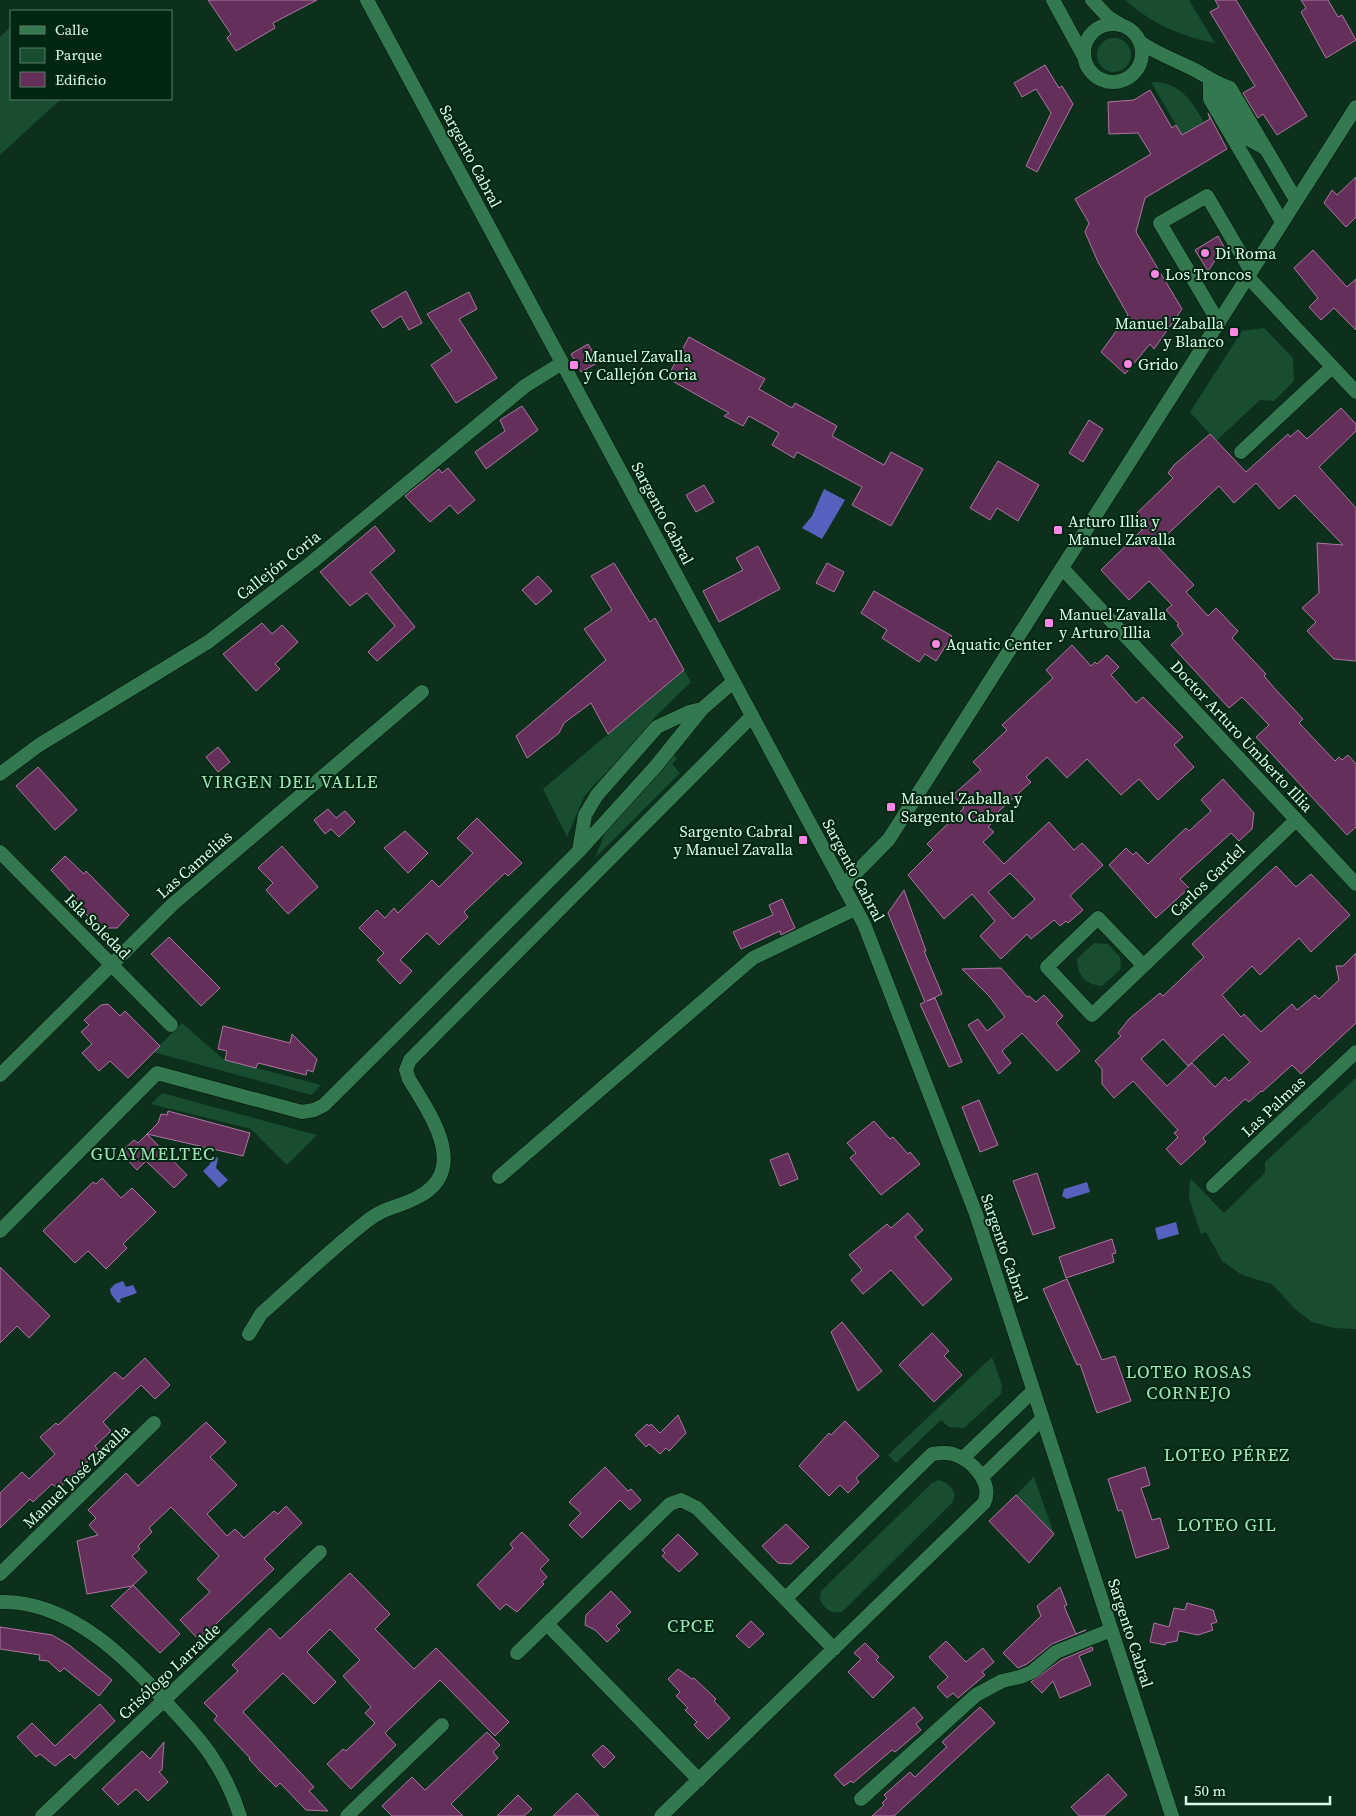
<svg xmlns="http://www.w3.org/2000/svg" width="1356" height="1816" viewBox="0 0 1356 1816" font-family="'Source Serif 4',serif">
<rect width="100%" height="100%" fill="#0c301c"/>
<path fill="#184d2f" d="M1125,0H1189L1215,43C1180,36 1152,24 1125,0Z
M11,26V99H61L0,155V37Z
M1097 55a17 17 0 1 1 34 0a17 17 0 1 1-34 0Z
M1151,82C1179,81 1191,100 1204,122L1182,135Z
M1264,328L1293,358L1294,381L1274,401L1260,400L1216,441L1190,412L1242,331Z
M684,670L691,682L656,716L629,750L593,786L584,797L567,837L543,789Z
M674,755L677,759L672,764L680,773L595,858L606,830Z
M1094,943L1108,944L1120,957L1121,969L1102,986C1085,984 1078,977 1077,959Z
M182,1023L223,1059L321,1085L311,1095L153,1052Z
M1356,1078V1329L1334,1328L1312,1322L1295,1309L1272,1284L1242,1275L1222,1261L1206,1232L1201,1234L1189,1198L1190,1178L1224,1213L1265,1173V1162Z
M162,1093L317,1135L287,1165L251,1129L151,1104Z
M992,1357L1002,1385L1001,1394L964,1428L949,1427L941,1420L896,1463L888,1455Z
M1034,1477L1054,1534L1016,1495Z
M938,1480C947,1482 952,1487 955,1495L952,1503L842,1612C831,1614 824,1609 820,1599L821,1591L932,1483Z"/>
<path fill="#5662be" d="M824,489L845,500L822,539L802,528L812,516Z
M213,1156L218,1158L216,1168L228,1180L219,1188L203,1171L210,1164Z
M1087,1182L1090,1192L1067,1199L1062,1196L1064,1189Z
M1176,1222L1179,1234L1158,1240L1155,1228Z
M123,1281L126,1287L133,1285L137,1293L120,1299L121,1302L118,1303L111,1294L110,1289L115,1284Z"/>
<path fill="#64305a" stroke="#af75a2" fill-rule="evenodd" d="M208,0H317L273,23L275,28L236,51L227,38L231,34Z
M1215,0H1236L1307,116L1277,135L1263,114L1258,118L1243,93L1255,86L1210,12L1219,7Z
M1301,0H1328L1338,17L1342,15L1356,40L1326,58L1301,12L1306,8Z
M1045,65L1059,88L1062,86L1073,104L1037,172L1026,166L1051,113L1036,89L1022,97L1014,83Z
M1150,90L1172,128L1176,125L1182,135L1210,119L1208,113L1227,149L1145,198L1136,232L1182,309L1154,349L1150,344L1125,374L1101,352L1128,315L1098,262L1085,232L1089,223L1075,199L1151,154L1138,133L1109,134L1108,102L1134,100Z
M1356,177V217L1346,227L1324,203L1332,190L1337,195Z
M1218,236L1224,247L1208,271L1195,250Z
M1313,250L1347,287L1356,279V330L1334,308L1321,320L1309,307L1318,298L1294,268Z
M406,291L422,323L409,330L401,316L383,328L371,311Z
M469,292L477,309L459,319L497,378L456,403L431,365L452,351L427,314Z
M689,337L765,379L759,389L792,408L795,403L837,426L832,436L884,465L891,452L923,469L891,526L852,505L862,487L797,452L794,458L772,445L779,433L749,416L743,426L724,416L729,413L667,378Z
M588,344L599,362L581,372L571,354Z
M522,406L538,430L486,469L475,452L505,431L500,420Z
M1341,408L1356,424V431L1319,467L1356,508V661L1334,659L1307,631L1316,622L1302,608L1319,593L1317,543L1343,545L1295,495L1279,509L1256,483L1234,503L1219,486L1156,545L1194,585L1186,592L1208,616L1216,608L1238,631L1232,638L1266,674L1264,676L1276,690L1303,719L1299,723L1335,761L1339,757L1342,760L1348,755L1356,764V827L1347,835L1256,737L1269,725L1242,697L1229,708L1171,645L1183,634L1177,625L1179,624L1166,610L1172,605L1149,581L1129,600L1101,570L1142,530L1132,518L1173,478L1168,473L1174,465L1210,434L1246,472L1288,434L1290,437L1298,430L1307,439Z
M1089,420L1103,429L1083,462L1069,453Z
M998,461L1039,485L1018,521L997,508L990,520L970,508Z
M448,468L475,500L458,514L450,505L430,522L405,496L439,469L442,473Z
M704,485L714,502L696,512L686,495Z
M375,526L395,551L370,572L415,627L377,661L368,652L395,626L367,593L350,606L320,572Z
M758,546L780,589L719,622L703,591L743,570L736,558Z
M614,563L650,622L655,618L684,670L608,734L591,703L564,723L559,733L527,758L516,736L606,660L584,629L612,610L591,576Z
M827,563L844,572L834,592L816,583Z
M538,576L552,591L536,605L522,590Z
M874,591L952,636L936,661L925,654L919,662L882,638L887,630L861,613Z
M262,623L272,634L282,625L298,642L275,664L280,669L256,691L223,654Z
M1072,645L1091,666L1095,662L1097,664L1107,655L1119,667L1111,675L1136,703L1143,697L1183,737L1174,745L1194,767L1158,800L1139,779L1121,795L1087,759L1067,778L1047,757L1026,777L1031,782L989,820L992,823L988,827L994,832L983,842L1004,864L1049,822L1074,850L1082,843L1103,865L1070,896L1083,910L1068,923L1066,921L1060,926L1054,920L1031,939L1027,934L1001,959L980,936L995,921L972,894L944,919L908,875L933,850L927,844L964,808L953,795L981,770L973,762L1007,730L1002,725L1053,678L1046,670ZM1010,873L1035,899L1013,919L988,892Z
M218,747L230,762L218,772L206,757Z
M38,767L77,810L55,830L16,786Z
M1223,779L1254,813L1252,829L1239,841L1231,833L1180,879L1189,888L1156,918L1109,865L1126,848L1133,855L1136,852L1148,864L1186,828L1189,831L1211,811L1201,800Z
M328,809L336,818L345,811L355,822L339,837L331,829L325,834L314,820Z
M477,818L522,863L508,876L505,873L464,912L468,917L439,945L427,933L400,960L412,971L400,984L377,960L384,953L359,928L377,910L385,918L394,908L398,913L432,880L439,887L473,853L457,838Z
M405,831L428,853L408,873L384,848Z
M282,846L318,887L288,914L266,890L273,883L258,868Z
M65,856L84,874L86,871L129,915L117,928H100L70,898L73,894L51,870Z
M1276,866L1296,887L1311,874L1350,915L1311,952L1299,938L1260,975L1252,966L1222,995L1241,1017L1244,1014L1261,1032L1292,1004L1297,1010L1315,995L1319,999L1339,980L1336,966H1343L1356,953V1023L1301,1074L1292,1065L1262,1092L1261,1091L1249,1102L1245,1099L1203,1138L1206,1142L1181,1165L1166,1149L1178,1137L1174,1133L1178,1130L1133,1081L1114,1098L1102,1084V1069L1095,1061L1121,1036L1118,1033L1129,1019L1160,993L1163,996L1204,957L1192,944ZM1223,1034L1250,1062L1229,1081L1225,1077L1215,1087L1192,1063L1167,1086L1141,1059L1163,1039L1188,1066Z
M904,890L926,951H924L942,994L927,1001L935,998L962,1062L949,1067L920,1004L925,1002L888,913Z
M782,899L795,928L781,935L780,931L741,949L733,932L773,915L769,905Z
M169,937L220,988L201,1006L151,954Z
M1001,968L1027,997L1029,996L1036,1002L1044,995L1063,1016L1056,1023L1080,1051L1057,1071L1022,1033L1002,1051L1011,1063L999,1074L968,1025L978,1019L987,1031L1005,1017L989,996L962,969Z
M108,1004L120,1016L125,1011L160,1046L128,1078L110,1061L99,1071L82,1053L92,1044L81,1032L89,1025L84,1020L101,1005Z
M223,1026L290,1043L292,1034L317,1059L313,1072L307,1070L306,1075L258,1063L256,1068L225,1060L227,1051L218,1049Z
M979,1100L998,1145L980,1152L962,1107Z
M168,1111L250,1133L243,1156L147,1134L187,1175L174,1188L146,1161L137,1170L124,1156L127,1153L123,1150L134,1140L138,1143L158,1123L161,1114L167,1115Z
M874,1121L890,1139L893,1137L908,1154L910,1152L920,1164L881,1195L850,1158L856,1153L847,1143Z
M788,1153L798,1179L780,1186L770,1160Z
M1037,1173L1055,1228L1033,1235L1013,1181Z
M102,1178L121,1198L132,1188L156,1212L123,1244L127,1248L106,1269L88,1251L75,1263L43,1231L93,1182L96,1184Z
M908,1213L923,1230L915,1237L952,1279L923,1306L891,1270L863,1294L851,1280L862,1270L849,1255L887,1224L891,1228Z
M1112,1239L1116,1253L1112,1254L1114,1262L1066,1278L1059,1257Z
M0,1267L50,1316L29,1338L17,1326L0,1343Z
M1067,1279L1102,1360L1115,1356L1131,1401L1097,1413L1080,1364L1077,1365L1043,1289Z
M842,1322L882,1371L858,1391L831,1332Z
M932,1333L949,1351L944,1356L962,1375L934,1402L899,1365Z
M145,1358L170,1385L155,1399L141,1385L103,1422L111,1431L95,1446L99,1451L58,1489L52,1484L33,1502L30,1499L0,1528V1493L22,1472L29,1479L55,1454L40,1437L56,1423L58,1425L115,1372L123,1379Z
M678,1415L686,1433L669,1451L666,1448L660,1454L649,1444L646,1447L635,1435L647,1424L649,1426L651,1424L660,1433Z
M845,1421L879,1456L856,1478L859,1482L848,1493L840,1485L829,1496L799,1466L829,1433L831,1435Z
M206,1422L226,1442L210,1457L237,1485L207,1514L227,1536L235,1529L244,1538L274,1511L278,1514L286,1506L302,1523L264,1559L274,1569L199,1640L180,1620L210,1592L197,1579L219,1556L171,1507L149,1528L152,1532L138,1546L140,1549L132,1556L147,1572L132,1586L87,1594L77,1541L98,1535L89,1525L96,1518L88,1510L126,1473L138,1486Z
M605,1467L628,1491L631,1489L641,1500L630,1510L620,1500L582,1538L569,1525L581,1513L569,1502Z
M1145,1467L1150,1485L1141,1488L1152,1520L1160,1518L1169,1548L1136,1558L1122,1510L1118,1511L1108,1479Z
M1016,1495L1054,1534L1029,1563L989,1521Z
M786,1524L809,1547L791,1564L778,1563L762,1546Z
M522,1532L549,1560L540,1569L547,1577L542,1582L544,1584L517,1612L506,1604L500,1610L477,1585L513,1548L510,1544Z
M678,1534L698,1554L679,1572L662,1556L665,1553L662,1550Z
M350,1573L390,1614L375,1629L414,1669L436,1648L509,1722L495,1736L440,1680L385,1733L396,1745L351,1789L327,1764L343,1749L346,1751L375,1723L365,1713L371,1707L343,1676L360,1660L330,1629L307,1652L336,1682L314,1704L283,1673L243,1712L314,1787L309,1791L328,1811L306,1810L280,1783L276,1787L261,1772L249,1759L250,1758L214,1720L217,1716L204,1703L238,1671L232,1665L270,1628L280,1639Z
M133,1585L180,1634L160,1653L111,1606Z
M1060,1587L1067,1605L1064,1606L1076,1634L1086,1630L1052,1644L1027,1664L1018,1668L1003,1653L1041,1616L1037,1606Z
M611,1591L631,1612L616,1626L620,1630L607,1642L595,1630L585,1625L586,1615Z
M1187,1603L1213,1610L1217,1622L1211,1624L1213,1630L1198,1635L1179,1631L1177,1641L1166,1643L1165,1645L1150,1642L1154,1623L1169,1627L1174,1608L1185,1610Z
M751,1621L764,1634L749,1648L736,1636Z
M0,1627L52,1635L69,1645L112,1680L99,1696L64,1668L60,1672L48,1661L39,1660L40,1655L0,1649Z
M946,1641L966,1662L983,1648L994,1662L982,1672L985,1675L958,1698L953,1693L947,1698L937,1687L948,1677L929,1657Z
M865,1643L879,1657L876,1660L894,1677L873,1698L848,1672L861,1659L854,1653Z
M1092,1647L1093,1650L1079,1656L1091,1685L1060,1698L1053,1681L1042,1693L1031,1682L1061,1660Z
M678,1669L692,1679L694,1678L716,1699L714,1701L730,1718L708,1739L694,1725L697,1722L685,1710L688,1708L676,1696L680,1692L668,1679Z
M100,1704L115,1721L75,1759L70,1754L55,1766L40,1754L36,1757L17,1737L32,1723L55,1746Z
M914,1707L923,1718L916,1724L921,1730L895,1752L892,1750L853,1783L851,1781L844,1786L834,1775Z
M980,1707L995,1723L894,1816H872L884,1805L882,1803L887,1798L884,1795L910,1772L915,1777L940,1753L947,1747L942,1742Z
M487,1732L500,1745L493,1752L498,1758L451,1804L463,1816H392L382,1806L412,1777L425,1790Z
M164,1742L162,1770L159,1772L168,1782L148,1801L136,1789L118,1805L102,1789L142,1751L150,1759Z
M603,1745L615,1757L604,1768L592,1755Z
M1108,1774L1127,1795L1104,1816H1079L1071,1807Z
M577,1793L599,1816H553Z
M518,1795L532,1809L524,1816H497Z"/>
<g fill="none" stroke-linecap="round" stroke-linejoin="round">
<g stroke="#031609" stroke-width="15">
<path id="minor" d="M1053,0L1083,55
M1092,0L1108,17L1121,25
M1084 53a29 29 0 1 1 58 0a29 29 0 1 1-58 0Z
M1139,41C1156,54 1176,60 1195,70C1208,77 1215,83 1230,88L1296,200
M1210,81V99L1282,222
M1211,81L1243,136L1265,148
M1248,277L1356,392
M1219,323L1160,223L1207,196L1251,271
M1241,452L1332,367
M1062,568L1356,884
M0,774L39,745L208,642L312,562L525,386L562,363
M579,851L585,815L597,795L657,727L689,712L702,709
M0,852L171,1025
M1143,965L1098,918L1047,967L1092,1015L1296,820
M0,1075L173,904L422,692
M499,1177L753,958L855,909
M1213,1186L1356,1052
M0,1231L157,1073L302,1112L314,1110L324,1105L579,851L656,766L702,709L733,682
M249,1334L261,1314C296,1283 330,1250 367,1221C384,1207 400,1207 418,1197C471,1169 429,1113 409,1079L406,1070L410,1060L752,716
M963,1458L1033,1391
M982,1477L1042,1419
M0,1574L154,1423
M0,1602C71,1600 130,1661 173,1710C186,1724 199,1738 210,1754C223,1773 233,1794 240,1816
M547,1624L699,1780
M517,1653L670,1504L681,1500L697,1508L834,1649
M861,1799L976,1695L1002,1681L1020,1677L1032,1672L1056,1652L1111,1630
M42,1816L320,1552
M347,1816L442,1725
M661,1816L984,1503C994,1483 971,1459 953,1454C946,1452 939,1453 932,1454L785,1599"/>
</g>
<g stroke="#031609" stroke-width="15">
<path id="tertiary" d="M843,886L889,839L1356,107"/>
</g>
<g stroke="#031609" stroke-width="15">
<path id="secondary" d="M367,0L864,924L976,1214L1172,1816"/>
</g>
<use href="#minor" stroke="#34784f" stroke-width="14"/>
<use href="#tertiary" stroke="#34784f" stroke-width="14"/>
<use href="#secondary" stroke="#34784f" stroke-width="14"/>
</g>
<g fill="#fb86e5" stroke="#022612" stroke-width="2">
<circle cx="1205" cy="253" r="5"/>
<circle cx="1155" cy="274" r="5"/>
<rect x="1229" y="327" width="10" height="10" rx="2.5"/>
<circle cx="1128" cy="364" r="5"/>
<rect x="569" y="360" width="10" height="10" rx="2.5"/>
<rect x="1053" y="525" width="10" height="10" rx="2.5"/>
<rect x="1044" y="618" width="10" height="10" rx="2.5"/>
<circle cx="936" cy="644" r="5"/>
<rect x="886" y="802" width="10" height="10" rx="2.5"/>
<rect x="798" y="835" width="10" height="10" rx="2.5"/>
</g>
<g text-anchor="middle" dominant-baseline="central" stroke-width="4" stroke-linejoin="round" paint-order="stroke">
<g font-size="16" fill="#dafce5" stroke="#022612">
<text transform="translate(471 156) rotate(62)">Sargento Cabral</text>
<text transform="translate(663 513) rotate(62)">Sargento Cabral</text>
<text transform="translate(278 565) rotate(-38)">Callejón Coria</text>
<text transform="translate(1242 736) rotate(47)">Doctor Arturo Umberto Illia</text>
<text transform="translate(194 864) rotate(-41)">Las Camelias</text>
<text transform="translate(854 870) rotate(62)">Sargento Cabral</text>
<text transform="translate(1207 880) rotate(-44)">Carlos Gardel</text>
<text transform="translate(98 926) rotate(45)">Isla Soledad</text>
<text transform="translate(1273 1106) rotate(-43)">Las Palmas</text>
<text transform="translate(1005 1248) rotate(71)">Sargento Cabral</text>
<text transform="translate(76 1476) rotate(-44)">Manuel José Zavalla</text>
<text transform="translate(1131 1633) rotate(72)">Sargento Cabral</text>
<text transform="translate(169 1671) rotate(-43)">Crisólogo Larralde</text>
</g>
<g font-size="16" fill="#dafce5" stroke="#022612" text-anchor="start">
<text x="1215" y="253">Di Roma</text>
<text x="1165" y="274">Los Troncos</text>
<text x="1224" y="323" text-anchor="end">Manuel Zaballa<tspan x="1224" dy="18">y Blanco</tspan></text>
<text x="584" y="356">Manuel Zavalla<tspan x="584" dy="18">y Callejón Coria</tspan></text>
<text x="1138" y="364">Grido</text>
<text x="1068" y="521">Arturo Illia y<tspan x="1068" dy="18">Manuel Zavalla</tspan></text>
<text x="1059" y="614">Manuel Zavalla<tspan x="1059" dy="18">y Arturo Illia</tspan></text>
<text x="946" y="644">Aquatic Center</text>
<text x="901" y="798">Manuel Zaballa y<tspan x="901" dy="18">Sargento Cabral</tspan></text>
<text x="793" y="831" text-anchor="end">Sargento Cabral<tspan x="793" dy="18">y Manuel Zavalla</tspan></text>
</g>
<g font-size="18" letter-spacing="1" fill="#a0e5b7" stroke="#022612">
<text x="290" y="781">VIRGEN DEL VALLE</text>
<text x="153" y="1153">GUAYMELTEC</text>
<text x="1189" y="1371">LOTEO ROSAS<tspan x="1189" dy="21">CORNEJO</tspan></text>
<text x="1227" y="1454">LOTEO PÉREZ</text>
<text x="1227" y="1524">LOTEO GIL</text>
<text x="691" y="1625">CPCE</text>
</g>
</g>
<rect x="10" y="10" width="162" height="90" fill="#022612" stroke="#587c66"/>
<rect x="20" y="26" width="25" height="8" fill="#34784f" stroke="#587c66"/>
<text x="55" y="35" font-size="15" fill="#dafce5">Calle</text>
<rect x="20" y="48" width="25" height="15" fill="#184d2f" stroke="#587c66"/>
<text x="55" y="60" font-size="15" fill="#dafce5">Parque</text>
<rect x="20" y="72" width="25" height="15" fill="#64305a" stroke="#587c66"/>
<text x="55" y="85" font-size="15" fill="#dafce5">Edificio</text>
<path d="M1186 1796v8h144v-8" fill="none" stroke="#dafce5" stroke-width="2.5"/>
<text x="1194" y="1796" font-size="15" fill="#dafce5" stroke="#022612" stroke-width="4" paint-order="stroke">50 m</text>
</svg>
